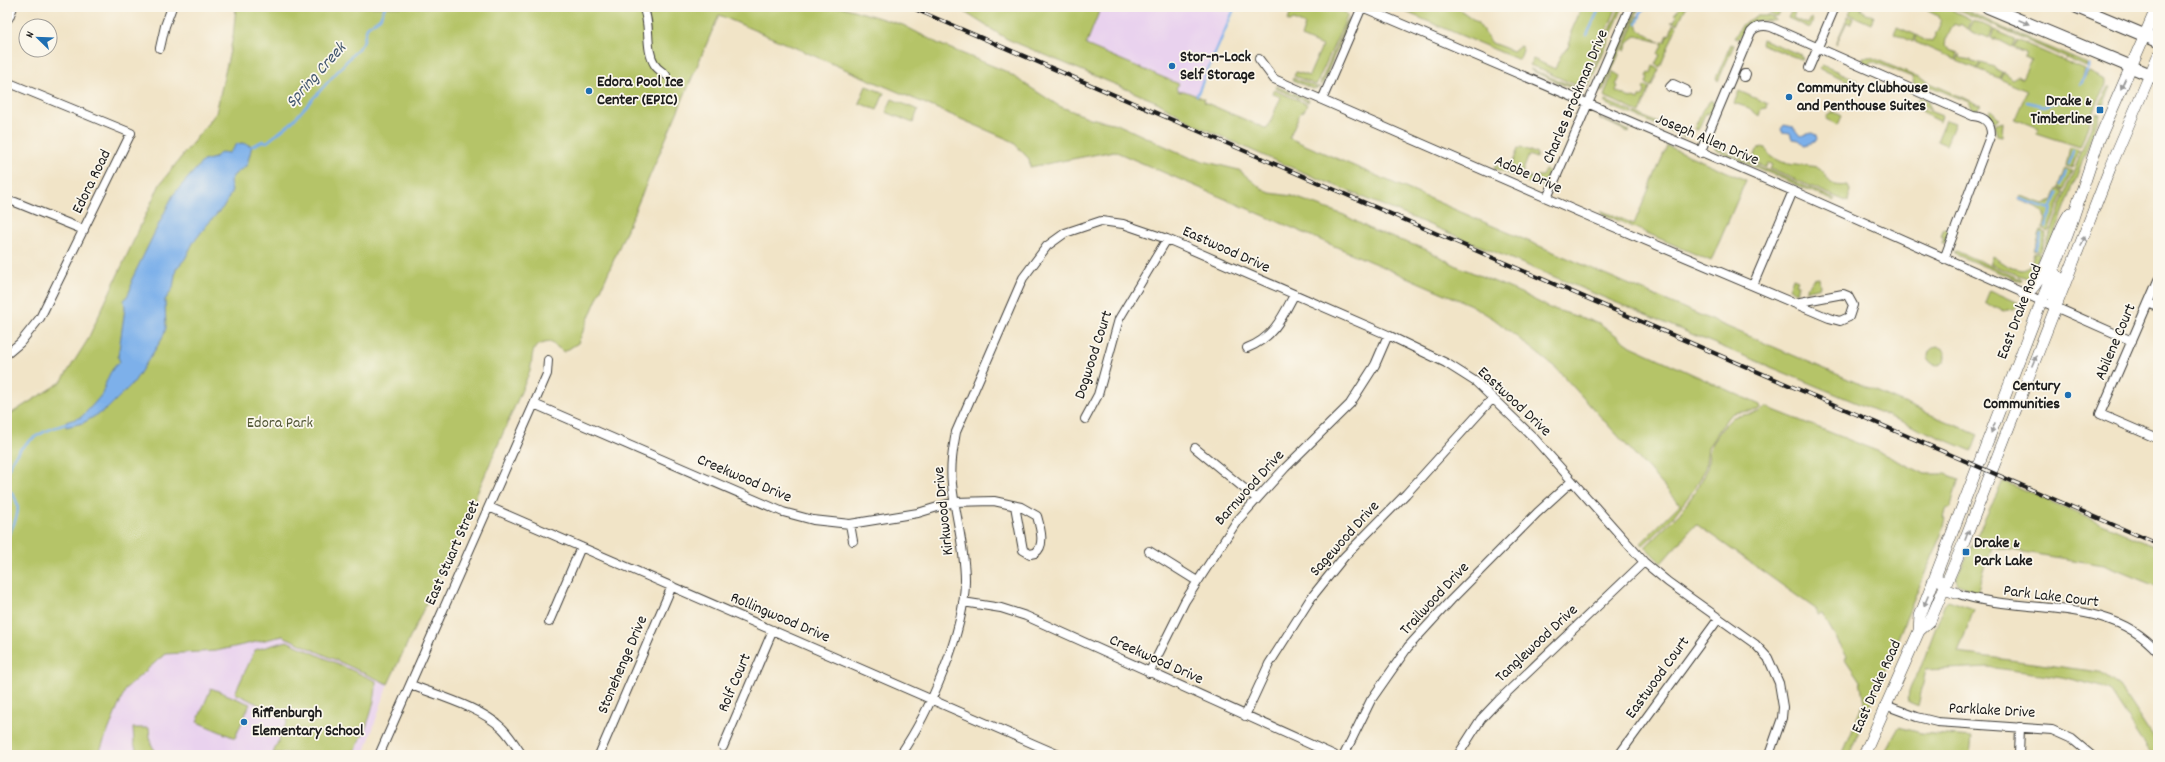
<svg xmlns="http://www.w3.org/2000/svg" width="2165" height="762" viewBox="0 0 2165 762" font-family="Dekko,sans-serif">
<rect width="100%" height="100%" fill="#fbf7ec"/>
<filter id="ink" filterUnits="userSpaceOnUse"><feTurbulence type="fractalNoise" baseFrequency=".025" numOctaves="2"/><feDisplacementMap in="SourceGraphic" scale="8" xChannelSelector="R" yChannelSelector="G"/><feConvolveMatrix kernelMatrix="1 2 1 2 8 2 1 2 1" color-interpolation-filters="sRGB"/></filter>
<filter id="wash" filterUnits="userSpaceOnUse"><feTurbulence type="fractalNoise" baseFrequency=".012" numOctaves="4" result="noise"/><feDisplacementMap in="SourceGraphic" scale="16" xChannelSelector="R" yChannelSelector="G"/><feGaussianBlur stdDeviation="0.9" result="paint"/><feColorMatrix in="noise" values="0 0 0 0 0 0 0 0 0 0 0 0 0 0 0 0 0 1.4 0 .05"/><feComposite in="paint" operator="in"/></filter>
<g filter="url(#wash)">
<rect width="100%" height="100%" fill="#f1e4c7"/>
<path fill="#e9d2ee" d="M1101,7H1234L1196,96L1184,91L1179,92L1176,88L1178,85L1086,45Z
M283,636L388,684L364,755H98L126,688L165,654L216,651Z"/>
<path fill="#b5c467" stroke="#687042" d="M236,7H843L903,25L939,44L1005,71L1059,106L1090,118L1117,124L1191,158L1239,170L1262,189L1270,193L1292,196L1344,215L1374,231L1425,249L1457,266L1521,293L1550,308L1599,323L1631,346L1760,405L1761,408L1758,410L1733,413L1728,417L1708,447L1705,470L1695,488L1672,518L1643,545L1641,543L1680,504L1556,368L1494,319L1471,305L1114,151L1030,167L1029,159L1012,141L719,15L578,343L564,352L550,342C528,345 534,355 530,371L462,528L388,684L283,636L216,651L165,654L126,688L98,755H7V416L61,382L87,341L160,184L216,113L233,37Z
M961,7H1101L1086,45L1179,84L1176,88L1179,92L1184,91L1205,99L1204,102L1267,129L1281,97L1273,94L1274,90L1307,104L1304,111L1300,113L1289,138L1978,435L1972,451L1269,158L1196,125L1157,102L1007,39L966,13Z
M1292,7C1305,7 1339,4 1348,15L1316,85L1294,76L1296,72L1309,76L1322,46L1301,37L1305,25L1293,20L1291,22L1288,21Z
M1394,7H1456L1477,22L1492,43L1513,51L1519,46L1522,47L1523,50L1520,59H1517Z
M1582,7H1617L1584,84L1580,87L1530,65L1533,59L1555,69L1561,55L1568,47L1571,39V32Z
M1620,7H1623L1588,87L1586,85Z
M1637,7H1639L1603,91L1600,92Z
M1681,7H1686L1678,24L1671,21H1674L1677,16L1674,14Z
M1852,7H1862L1861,10L1865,12V14L1874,16L1871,24L1849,14Z
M1930,7H1946L1972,20L1968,29L1960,24L1959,26L1954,24L1946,39L1945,46L1949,48V50L1958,53L1956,60L1915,42L1917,35L1927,42L1928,41L1932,42L1942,20L1938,18V16L1928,11Z
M1952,7H1959L2005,29L2087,64L2086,67Z
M1770 12a5 5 0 1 1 10 0a5 5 0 1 1-10 0Z
M1792,10L1795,12L1793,18L1808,24L1811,18L1813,20L1810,28L1788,18Z
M1637,16H1640L1637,23L1639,30L1660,42L1636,36L1629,41L1625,51L1623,50Z
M1757,16H1769L1776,20C1769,23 1762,18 1754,22C1745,26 1744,35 1737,39L1734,38L1743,24Z
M1848,16L1853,18L1850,24L1847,22L1836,44Z
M1350,18L1322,85L1320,84L1345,25Z
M1974,20L1993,29L1989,38L1982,35L1981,36L1969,30Z
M1673,24L1677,26L1660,67L1655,64L1660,55L1658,54L1662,45V42H1665L1668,34L1670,35Z
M1897,27L1916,35L1913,42L1894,33Z
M1994,30L2015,39L2012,47L1995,38L1994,40L1991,38Z
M1762,39L1801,55L1803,60L1761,44Z
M2017,40L2085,70L2081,84L2089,72L2106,80V85L2097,101L2080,147L2037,133L2038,128L2015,119L2027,91L2000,79L2003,72L2012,79L2017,76L2022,79L2031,60L2025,57V52L2013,47Z
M1731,44L1734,45L1718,81L1716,78Z
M1960,54V57L1971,59V61L1980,63L1977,69L1957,61Z
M1863,57H1871L1982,106L1979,109L1973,110L1969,102L1924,84L1921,85L1923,90L1915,87L1912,77L1872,61L1869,63L1871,68L1863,62Z
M1981,63L1994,67L1995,69L2002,72L1999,78L1978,70Z
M1822,65L1858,80L1856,84L1822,70L1819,68Z
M1653,66L1659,69L1651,87L1646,83L1648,78L1647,77L1649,72L1651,73Z
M1530,69L1577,88L1578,91L1532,71Z
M1613,72L1621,76L1616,85L1618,86L1616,91L1632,99L1633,98L1639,100L1640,96H1643L1645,91L1643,89L1645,86L1650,88L1640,113L1604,96Z
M1293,78L1316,87H1321L1313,89L1292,80Z
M866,86L884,93L877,110L859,103Z
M1276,86L1309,100L1308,102L1275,88Z
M2109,87H2111L2103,105L2099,104Z
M1739,91L1768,104L1767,108L1761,109L1759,116L1749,108L1734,103Z
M1920,97L1927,100L1931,109L1915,102Z
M892,99L918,110L913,123L886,112Z
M1711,100L1713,102L1714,111L1705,114L1698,130L1694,129L1703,109Z
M1606,101L1633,112L1632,115L1606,104L1604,102Z
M1914,105L1942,116L1940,122L1930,117Z
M1990,109L2000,119L1993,122L1989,116Z
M1834,112L1842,116L1838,125L1826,119L1827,116Z
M1635,113L1685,135L1684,137L1634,115Z
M2096,113L2100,114L2043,266L2037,269L2040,271L2028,285L2037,269Z
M1599,118H1600L1630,131L1628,132Z
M1946,120L1955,123L1946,145L1937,141Z
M2003,122L2002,136L1997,135L1994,125Z
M1667,146L1746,180L1711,261L1601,213L1602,211L1634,224Z
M1521,147L1537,154L1536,158L1529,155L1522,173L1535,179L1537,176H1542L1545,170L1549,172L1544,182L1540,183L1520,173V171L1511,167L1518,149Z
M1715,147L1717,148L1835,199L1834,201L1716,150L1714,148Z
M1762,147L1765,148L1771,157L1781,162L1818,167C1829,173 1824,189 1848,185L1850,190L1848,202L1770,169L1772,165L1768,163L1766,167L1752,161L1757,150Z
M2070,147L2079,150L2072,168L2066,166Z
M1495,165L1546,185L1537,186L1494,168Z
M2065,168L2072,171L2064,190L2058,188Z
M2057,189L2064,192L2048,232L2042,229C2051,208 2035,206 2018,200L2020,196L2044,204L2053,200Z
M1944,228L1950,231L1945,243H1942L1944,238L1941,236Z
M2041,231L2047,234L2040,253L2034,251Z
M1956,251L2023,280L2022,282L1957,255L1954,252Z
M2034,253L2040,255L2031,276L2028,279L1990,264L1993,256L2011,268L2023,270L2031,265Z
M1793,278L1798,280L1796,284L1799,285L1796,292L1789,289Z
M1819,278L1820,287L1805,291L1813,279Z
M1990,290L2019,303C2016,311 2009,309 2002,311L2000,308H1994L1985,302Z
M1928 356a9 9 0 1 1 18 0a9 9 0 1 1-18 0Z
M1766,407L1877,451L1925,474H1946L1959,479L1950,508L1947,507L1944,518L1946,519L1941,535L1849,755H1842L1864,703L1860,681L1845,659L1847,656L1822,614L1817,615V610L1696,524L1661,563L1645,547L1680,513L1697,489L1707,470L1709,452L1712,443L1724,426L1733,417L1759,412Z
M2003,481L2158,548V587L2104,565L1992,547L1977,593L1958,584L1956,579Z
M1948,600L1974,609L1958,653L2099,672L2119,686L2158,746V755H2152L2111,692L2102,687L2062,677L1988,667L1926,670L1918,706L1909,702C1906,692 1913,680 1919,672L1945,603Z
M287,641L376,681C377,702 364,737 352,755L273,753L288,719L235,693L255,650Z
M211,688L250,704L235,738L197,722Z
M1899,727L1921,733L1972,737L1970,755H1883Z
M133,728H149L151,745L159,755H138L134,743Z"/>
<path fill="#7db0ea" stroke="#4c6683" d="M1784,125L1793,127L1800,136L1812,133L1816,135L1817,139L1815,142L1804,145L1799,140L1792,139L1790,133L1782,132L1781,129Z
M242,143L252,146L247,165L234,175L230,181L232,191L225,205L206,226L193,243L185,259L176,269L173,288L165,300L166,328L162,339L134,382L107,409L83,423L66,427V422C70,420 77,419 81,417C84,415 100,397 102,394C106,383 109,369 120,362L118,357L125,308L124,300C128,296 133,286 131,281L173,195L203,161L215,158L221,152L229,153L237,144Z"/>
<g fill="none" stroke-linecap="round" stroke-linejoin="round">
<path stroke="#7db0ea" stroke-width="2.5" d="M1640,14L1645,7
M1637,23L1640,16
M1587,35L1600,7
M2088,68L2089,65
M2081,84L2087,71
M1197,95L1235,7
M2027,102L2044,106L2071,98
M252,146L263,141L267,142L291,123L363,43L367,27L380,18L385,7
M2069,164L2073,151
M2061,185L2066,172
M2019,199L2051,209L2058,193
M2045,227L2052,209
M2036,250L2042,235
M7,473C15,445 40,431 66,424
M7,488C25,504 17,519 7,538"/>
</g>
</g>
<g filter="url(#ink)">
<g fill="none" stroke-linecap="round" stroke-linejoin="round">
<g stroke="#3c3a36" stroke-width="10">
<path id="street" d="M643,7C652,25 644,48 655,65C657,69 663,72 666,75
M160,48L165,26L172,7
M1259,59L1274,79L1595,219L1829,318L1840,321L1849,317L1853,305L1848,296L1843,294L1795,303
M1809,68L1835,7
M1744,74H1746L1745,77H1743Z
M7,82L131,133L40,318L20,343L7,354
M1673,84L1686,90V92L1670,87Z
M1322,100L1362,7L1793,191L2132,341
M1700,153L1751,32C1756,26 1763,25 1771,27L1973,116C1984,117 1991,122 1991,134L1944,259
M1547,198L1630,7
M15,202L84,230
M2158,280L2100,414L2158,439
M1753,285L1793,191
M2148,303L2158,307
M1247,348C1273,338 1282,318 1294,295
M534,404L783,512L813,520L850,524L918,513L954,502L994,501L1021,507L1037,516C1040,527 1046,546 1035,553L1030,554L1023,550L1015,506
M1085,419L1098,395L1119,319L1167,239
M1195,448L1257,499
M489,507L1059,755
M850,524L853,541
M1149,551L1197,581
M1956,593C2020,616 2109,594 2158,652
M963,602L1001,608L1026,616L1334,755
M549,622L581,547
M1149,673L1185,601L1237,521L1285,468L1350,404L1375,365L1388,335
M411,685C439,696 480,707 502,728C510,736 516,746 522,755
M1885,705L1917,717L1937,722L2052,730L2072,739L2091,755
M1245,716L1269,664L1311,598L1344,557L1406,494L1492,399
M723,747L773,630
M379,755L534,404L547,374L548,360
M599,755L672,586
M900,755C929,713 965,632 965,580C965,547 955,516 952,484C950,466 953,449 956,432L1023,278L1047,246L1065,233L1101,221L1123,224L1167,239L1388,335L1446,363L1476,382L1534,438L1644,562L1668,582L1755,644L1768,658L1779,683L1783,707L1782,718L1769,755
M1344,755L1371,700L1408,647L1451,600L1537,513L1572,481
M1458,755L1481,719L1499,700L1644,562
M1619,755L1719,618
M2019,755L2020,727"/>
</g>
<g stroke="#3c3a36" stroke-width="12">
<path id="secondary" d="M2023,293C2042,294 2056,229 2070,213
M2057,308L2053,295L2058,276
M1942,581L1947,590L1956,593
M1919,631L1930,621L1964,542L2110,168L2158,56
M1864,755L1919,631L1920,616L2068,233L2098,142L2157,7"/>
</g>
<g stroke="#3c3a36" stroke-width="14">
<path id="primary" d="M1988,7L2158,78
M2077,7L2158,41
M7,17L11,7"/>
</g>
<use href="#street" stroke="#fff" stroke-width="8"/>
<use href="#secondary" stroke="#fff" stroke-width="11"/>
<use href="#primary" stroke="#fff" stroke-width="12"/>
<g stroke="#1c1c1c" stroke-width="4">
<path id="rail" d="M910,7L2158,544"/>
</g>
<use href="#rail" stroke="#fbf7ec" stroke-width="2.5" stroke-dasharray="8" stroke-linecap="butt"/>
</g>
<defs><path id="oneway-solid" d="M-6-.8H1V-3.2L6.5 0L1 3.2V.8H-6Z"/></defs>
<g fill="#999">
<use href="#oneway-solid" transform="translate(2024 22) rotate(23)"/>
<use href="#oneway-solid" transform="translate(2123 84) rotate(114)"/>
<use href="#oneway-solid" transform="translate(2083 241) rotate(-69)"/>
<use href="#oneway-solid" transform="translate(2034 361) rotate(-67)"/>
<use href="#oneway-solid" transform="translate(1993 428) rotate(111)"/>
<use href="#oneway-solid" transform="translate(1967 535) rotate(-69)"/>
<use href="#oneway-solid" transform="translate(1926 601) rotate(113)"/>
</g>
</g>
<g fill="#1f6fb2" stroke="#fbf7ec" stroke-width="1.5">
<circle cx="1172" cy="66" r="4"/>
<circle cx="589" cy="91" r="4"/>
<circle cx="1789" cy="97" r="4"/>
<rect x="2096" y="106" width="8" height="8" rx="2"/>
<circle cx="2068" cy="395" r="4"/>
<rect x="1962" y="548" width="8" height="8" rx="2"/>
<circle cx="244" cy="722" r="4"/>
</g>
<g text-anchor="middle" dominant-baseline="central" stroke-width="3.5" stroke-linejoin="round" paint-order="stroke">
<g font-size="16" font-weight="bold" fill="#1c1c1c" stroke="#fbf7ec" text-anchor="start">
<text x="1180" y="57">Stor-n-Lock<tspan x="1180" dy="18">Self Storage</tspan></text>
<text x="597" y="82">Edora Pool Ice<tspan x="597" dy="18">Center (EPIC)</tspan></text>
<text x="1797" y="88">Community Clubhouse<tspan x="1797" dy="18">and Penthouse Suites</tspan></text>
<text x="2092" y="101" text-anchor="end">Drake &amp;<tspan x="2092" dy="18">Timberline</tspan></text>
<text x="2060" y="386" text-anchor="end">Century<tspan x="2060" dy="18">Communities</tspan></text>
<text x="1974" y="543">Drake &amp;<tspan x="1974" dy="18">Park Lake</tspan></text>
<text x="252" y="713">Riffenburgh<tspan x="252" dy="18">Elementary School</tspan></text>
</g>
<g font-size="16" fill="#1c1c1c" stroke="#fbf7ec">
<text transform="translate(1576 97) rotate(-67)">Charles Brockman Drive</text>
<text transform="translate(1707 140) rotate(23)">Joseph Allen Drive</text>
<text transform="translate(1528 175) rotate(24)">Adobe Drive</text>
<text transform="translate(92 182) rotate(-64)">Edora Road</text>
<text transform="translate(1226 250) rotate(24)">Eastwood Drive</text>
<text transform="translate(2020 312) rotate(-69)">East Drake Road</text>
<text transform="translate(2116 342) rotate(-67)">Abilene Court</text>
<text transform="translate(1094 355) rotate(-72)">Dogwood Court</text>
<text transform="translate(1514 402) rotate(43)">Eastwood Drive</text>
<text transform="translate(744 479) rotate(23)">Creekwood Drive</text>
<text transform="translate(1250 488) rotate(-48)">Barnwood Drive</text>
<text transform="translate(944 511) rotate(-96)">Kirkwood Drive</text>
<text transform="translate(1345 539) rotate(-48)">Sagewood Drive</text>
<text transform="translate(453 553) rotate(-66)">East Stuart Street</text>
<text transform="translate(2051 597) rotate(7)">Park Lake Court</text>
<text transform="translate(1435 599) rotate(-47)">Trailwood Drive</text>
<text transform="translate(780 618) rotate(23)">Rollingwood Drive</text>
<text transform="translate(1537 644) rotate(-43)">Tanglewood Drive</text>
<text transform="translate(1156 660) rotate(24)">Creekwood Drive</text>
<text transform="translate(623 665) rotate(-67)">Stonehenge Drive</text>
<text transform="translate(1658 678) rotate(-54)">Eastwood Court</text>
<text transform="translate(735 683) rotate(-67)">Rolf Court</text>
<text transform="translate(1877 687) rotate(-66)">East Drake Road</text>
<text transform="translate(1992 711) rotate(3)">Parklake Drive</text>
</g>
<g font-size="16" fill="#525736" stroke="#fbf7ec">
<text x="280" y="423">Edora Park</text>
</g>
<g font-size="17" font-style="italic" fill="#43576e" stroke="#fbf7ec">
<text transform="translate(317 76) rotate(-48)">Spring Creek</text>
</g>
</g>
<rect width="2165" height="762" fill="none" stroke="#fbf7ec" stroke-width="24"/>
<g transform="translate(38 38) rotate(293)"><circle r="19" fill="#fbf7ec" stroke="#a29f99"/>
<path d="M0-3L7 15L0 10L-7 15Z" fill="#1f6fb2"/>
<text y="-6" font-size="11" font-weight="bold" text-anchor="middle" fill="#1c1c1c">N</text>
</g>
</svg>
